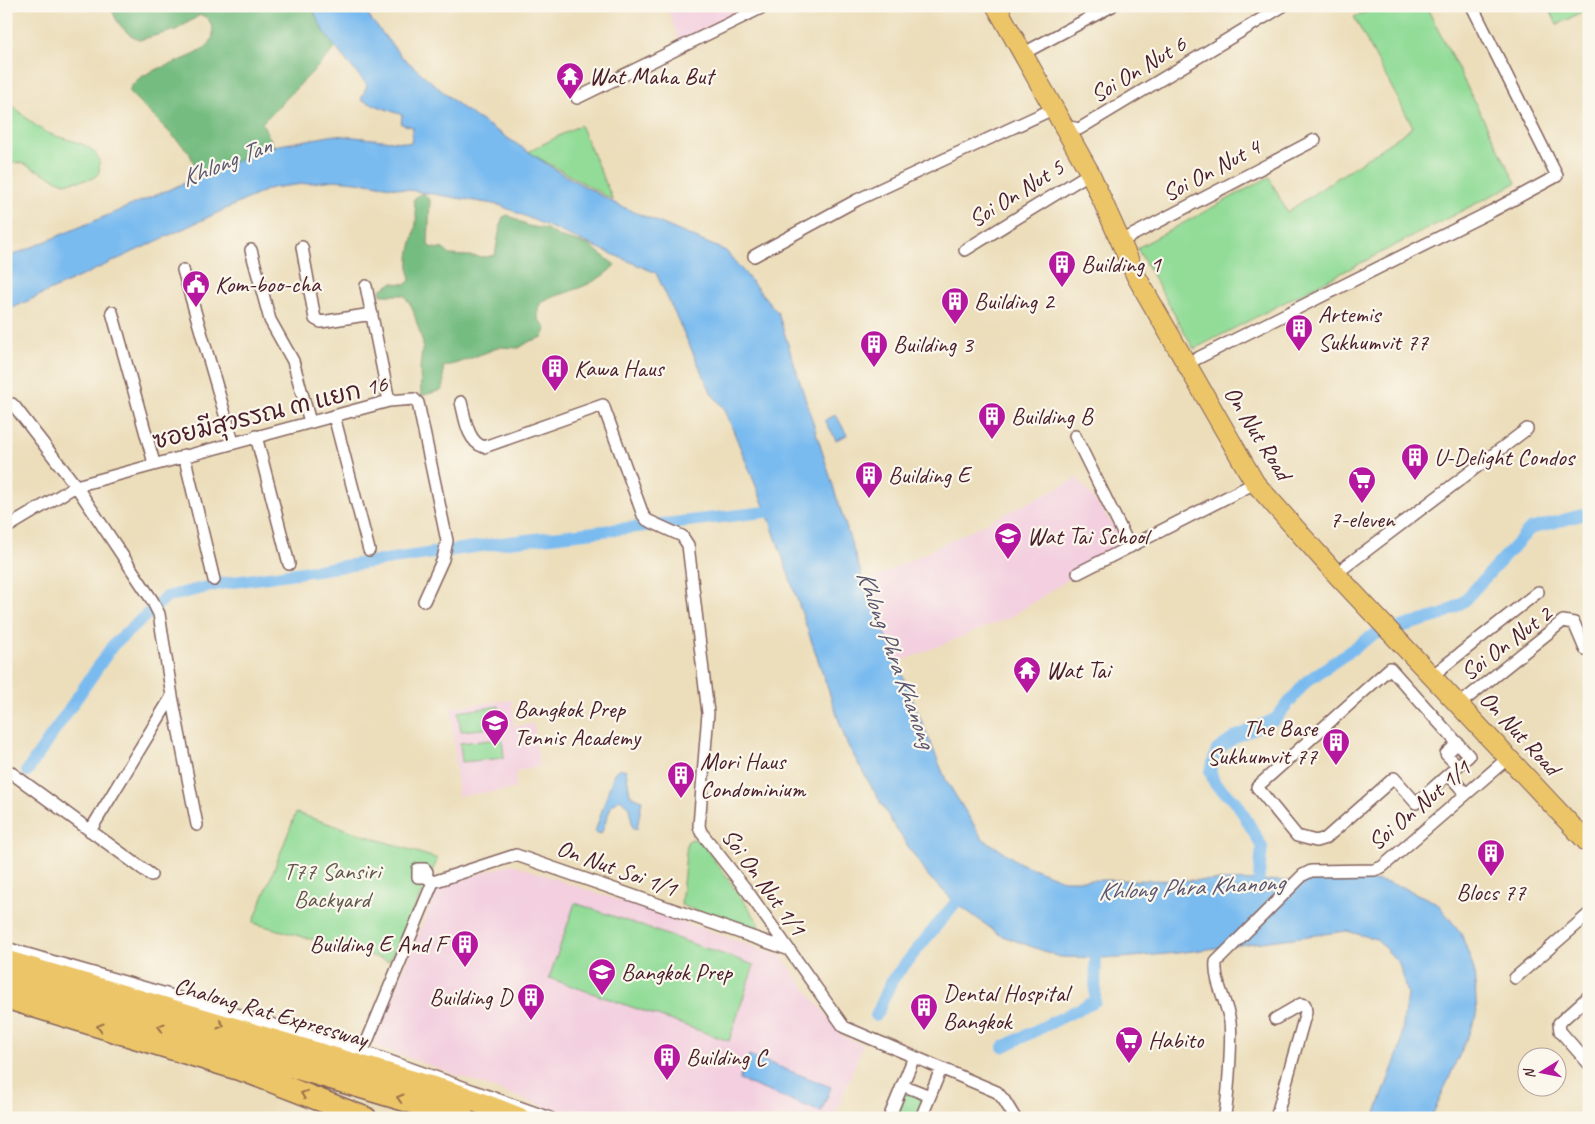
<svg xmlns="http://www.w3.org/2000/svg" width="1595" height="1124" viewBox="0 0 1595 1124" font-family="Caveat,'Playpen Sans Thai',sans-serif">
<rect width="100%" height="100%" fill="#fbf7ec"/>
<filter id="ink" filterUnits="userSpaceOnUse"><feTurbulence type="fractalNoise" baseFrequency=".02" numOctaves="2"/><feDisplacementMap in="SourceGraphic" scale="10" xChannelSelector="R" yChannelSelector="G"/><feConvolveMatrix kernelMatrix="1 2 1 2 8 2 1 2 1" color-interpolation-filters="sRGB"/></filter>
<filter id="wash" filterUnits="userSpaceOnUse"><feTurbulence type="fractalNoise" baseFrequency=".0096" numOctaves="4" result="noise"/><feDisplacementMap in="SourceGraphic" scale="20" xChannelSelector="R" yChannelSelector="G"/><feGaussianBlur stdDeviation="1.12" result="paint"/><feColorMatrix in="noise" values="0 0 0 0 0 0 0 0 0 0 0 0 0 0 0 0 0 1.4 0 .05"/><feComposite in="paint" operator="in"/></filter>
<g filter="url(#wash)">
<rect width="100%" height="100%" fill="#ecdebb"/>
<path fill="#f3cfdf" d="M667,6H754L679,41Z
M1078,478L1130,547L1078,573L1011,617L896,663L864,583Z
M512,700L514,726L534,724L539,767L516,771L515,789L458,796L451,707Z
M512,864L781,956L842,1036L863,1045L834,1118H576L373,1045L438,886Z"/>
<path fill="#92dc98" stroke="#6e7e62" d="M1381,6H1426L1516,183L1194,349L1137,248L1269,177L1287,212L1413,127L1354,17Z
M1548,6H1589V8L1557,25Z
M6,99C18,110 30,123 44,131C65,143 104,139 99,173L92,179L64,183L22,163L6,162Z
M580,125L613,200L528,152Z
M499,706L501,727L461,731L458,712Z
M502,739L504,758L462,762L460,743Z
M296,813L438,859L389,961L253,923Z
M692,839L701,841L759,923L757,930L752,931L681,905L687,842Z
M575,903L754,965L729,1041L549,978Z
M904,1089L926,1096L917,1118H893Z"/>
<path fill="#75bc80" stroke="#606e56" d="M112,6H313L315,15L337,47L262,123L274,146L200,177L189,152L129,92C136,61 228,63 211,24C209,19 205,16 200,15L176,30L139,40C126,34 113,20 112,6Z
M420,194H424L430,200L428,245L432,248L443,249L450,255L486,257L495,255L501,222L503,217L508,215L528,226L546,229L562,238L589,245L615,265C595,286 569,291 542,301L538,308V318L546,329L543,337L530,341L519,348L500,347L461,362L443,367L444,385L442,390L421,396L420,368L423,343L412,307L404,295H381L380,290L392,283L406,284L410,280C409,271 408,260 410,251C414,231 420,221 413,200Z"/>
<path fill="#7abbef" stroke="#626d8d" d="M313,6H366L369,17L401,56L462,108L559,172L618,205L726,251L778,313L864,583L946,780L982,838L1020,863L1063,880L1380,881L1402,887L1437,903L1461,933L1474,969L1477,1016L1431,1118H1374L1400,1048L1407,994L1399,963L1376,939L1347,931L1177,953L1121,958L1060,957L1000,935L956,903L928,876L893,824L847,744L769,518L724,408L712,394L656,273L499,205L367,183L334,180L271,188L6,311V258L263,150L274,146L335,135L411,143L413,127L401,124L402,115L361,100L367,85C350,64 318,32 313,6Z
M836,415L847,435L836,440L825,420Z
M619,768L626,770L630,794L634,797L642,800L637,829L633,828L629,807L620,799L612,804L601,834L595,832L614,773Z
M749,1055L831,1087L821,1112L739,1080Z"/>
<g fill="none" stroke-linecap="round" stroke-linejoin="round">
<path stroke="#7abbef" stroke-width="12" d="M27,771L113,645L166,597L220,584L509,542L783,510
M1257,896L1262,847L1237,803L1215,784L1210,771L1217,750L1237,736L1275,719L1307,681L1373,635L1442,615L1463,602L1530,529L1589,513
M876,1016L892,980L966,890
M1003,1047L1095,1001L1096,941"/>
</g>
</g>
<g filter="url(#ink)">
<g fill="none" stroke-linecap="round" stroke-linejoin="round">
<g stroke="#83625d" stroke-width="14">
<path id="minor" d="M1024,53L1112,6
M577,98L765,6
M1065,126L1079,129L1283,6
M1127,238L1315,140
M302,247L315,319L321,322L372,314
M251,250L270,320L293,361L310,422
M965,250L1090,173
M754,256L857,200L1055,108
M183,270L233,442
M366,286L389,401
M112,312L154,463
M1194,360L1492,211L1557,176L1472,6
M461,402C465,417 467,442 484,447L603,405L643,515L647,520L682,536L688,545L708,713L699,826L701,832L748,892L844,1027L997,1092L1004,1100L1015,1118
M6,409L12,404L15,407L76,486L152,600L159,614L172,696L90,831
M334,416L369,550
M256,436L289,564
M1075,436L1130,547
M184,455L214,580
M6,528L76,486L389,401L414,399L418,403L447,541L443,559L424,601
M1342,569L1527,429
M1078,573L1255,483
M1390,668L1469,756L1416,803L1394,778L1326,838L1316,841L1297,836L1257,787Z
M1438,671L1538,592
M172,696L197,825
M1466,699L1563,621L1574,623L1585,649
M1458,743L1446,754L1458,766
M6,769L151,875
M1449,775L1466,794
M426,877L427,872L425,869H418V877H426L433,882
M6,948L347,1046L550,1118
M1515,978L1589,914
M1589,996L1559,1023L1560,1031L1589,1064
M1275,1019L1301,1004L1305,1005L1306,1012L1276,1118
M363,1051L433,882L516,855L787,949
M902,1085L930,1096
M889,1118L914,1057
M921,1118L941,1069
M1224,1118C1228,1105 1232,1036 1230,1022C1227,1002 1214,982 1216,962L1303,875L1311,871L1374,870L1382,867L1509,757"/>
</g>
<g stroke="#83625d" stroke-width="21">
<path id="primary" d="M996,6L1090,173L1136,276L1255,483L1336,574L1589,844"/>
</g>
<g stroke="#83625d" stroke-width="24">
<path id="motorway" d="M6,961L459,1095L519,1118
M6,982L464,1118
M6,998L247,1072L366,1118"/>
</g>
<use href="#minor" stroke="#fff" stroke-width="11"/>
<use href="#primary" stroke="#ecc569" stroke-width="19"/>
<use href="#motorway" stroke="#ecc569" stroke-width="21"/>
</g>
<defs><path id="oneway-chevron" d="M-2-3.5L2.5 0L-2 3.5" fill="none" stroke-width="1.6" stroke-linecap="round" stroke-linejoin="round" transform="scale(1.25)"/></defs>
<g stroke="#9b724a">
<use href="#oneway-chevron" transform="translate(221 1025) rotate(16)"/>
<use href="#oneway-chevron" transform="translate(100 1027) rotate(-163)"/>
<use href="#oneway-chevron" transform="translate(161 1027) rotate(-164)"/>
<use href="#oneway-chevron" transform="translate(304 1094) rotate(-159)"/>
<use href="#oneway-chevron" transform="translate(400 1098) rotate(-164)"/>
</g>
</g>
<defs>
<g id="temple-pin" transform="scale(1.4375)"><path d="M0 17L-7.5 6A9.5 9.5 0 1 1 7.5 6Z" fill="#b5179e" stroke="#fbf7ec"/><path d="M0-6L5-2H3V0L6.5 2.5H4V6H1.5V3h-3V6H-4V2.5H-6.5L-3 0V-2H-5Z" fill="#fff"/></g>
<g id="building-pin" transform="scale(1.4375)"><path d="M0 17L-7.5 6A9.5 9.5 0 1 1 7.5 6Z" fill="#b5179e" stroke="#fbf7ec"/><path d="M-4-6H4V6H1V3H-1V6H-4ZM-2.5-4.3h1.7v1.8h-1.7ZM.8-4.3h1.7v1.8H.8ZM-2.5-1h1.7V.8h-1.7ZM.8-1h1.7V.8H.8Z" fill="#fff"/></g>
<g id="civic-pin" transform="scale(1.4375)"><path d="M0 17L-7.5 6A9.5 9.5 0 1 1 7.5 6Z" fill="#b5179e" stroke="#fbf7ec"/><path d="M-.6-6.5H3V-4.5H.6V-3L4-1V1h2V6H-6V1h2V-1L-.6-3ZM-1.2 2.5V6h2.4V2.5Z" fill="#fff"/></g>
<g id="supermarket-pin" transform="scale(1.4375)"><path d="M0 17L-7.5 6A9.5 9.5 0 1 1 7.5 6Z" fill="#b5179e" stroke="#fbf7ec"/><path d="M-6-5.5h2.5l.6 2H6L4.5 2H-2.5L-4.4-4H-6ZM-1.5 3.2a1.3 1.3 0 1 0 .1 0ZM3 3.2a1.3 1.3 0 1 0 .1 0Z" fill="#fff"/></g>
<g id="school-pin" transform="scale(1.4375)"><path d="M0 17L-7.5 6A9.5 9.5 0 1 1 7.5 6Z" fill="#b5179e" stroke="#fbf7ec"/><path d="M0-5L7-2L0 1L-7-2ZM-4 1L0 2.5L4 1V4Q0 6-4 4Z" fill="#fff"/></g>
</defs>
<g fill-rule="evenodd">
<use href="#temple-pin" x="570" y="76"/>
<use href="#building-pin" x="1062" y="264"/>
<use href="#civic-pin" x="196" y="284"/>
<use href="#building-pin" x="955" y="301"/>
<use href="#building-pin" x="1299" y="328"/>
<use href="#building-pin" x="874" y="344"/>
<use href="#building-pin" x="555" y="368"/>
<use href="#building-pin" x="992" y="416"/>
<use href="#building-pin" x="1415" y="457"/>
<use href="#building-pin" x="869" y="475"/>
<use href="#supermarket-pin" x="1362" y="480"/>
<use href="#school-pin" x="1008" y="536"/>
<use href="#temple-pin" x="1027" y="670"/>
<use href="#school-pin" x="495" y="723"/>
<use href="#building-pin" x="1336" y="742"/>
<use href="#building-pin" x="681" y="775"/>
<use href="#building-pin" x="1491" y="853"/>
<use href="#building-pin" x="465" y="944"/>
<use href="#school-pin" x="602" y="972"/>
<use href="#building-pin" x="531" y="997"/>
<use href="#building-pin" x="924" y="1007"/>
<use href="#supermarket-pin" x="1129" y="1040"/>
<use href="#building-pin" x="667" y="1057"/>
</g>
<g text-anchor="middle" dominant-baseline="central" stroke-width="4.5" stroke-linejoin="round" paint-order="stroke">
<g font-size="24" fill="#4a1f2b" stroke="#fbf7ec">
<text transform="translate(1138 69) rotate(-31)">Soi On Nut 6</text>
<text transform="translate(1211 170) rotate(-28)">Soi On Nut 4</text>
<text transform="translate(1016 193) rotate(-32)">Soi On Nut 5</text>
<text transform="translate(270 412) rotate(-14)">ซอยมีสุวรรณ ๓ แยก 16</text>
<text transform="translate(1258 433) rotate(58)">On Nut Road</text>
<text transform="translate(1506 643) rotate(-37)">Soi On Nut 2</text>
<text transform="translate(1520 733) rotate(47)">On Nut Road</text>
<text transform="translate(1419 805) rotate(-40)">Soi On Nut 1/1</text>
<text transform="translate(617 868) rotate(20)">On Nut Soi 1/1</text>
<text transform="translate(764 882) rotate(54)">Soi On Nut 1/1</text>
<text transform="translate(271 1012) rotate(16)">Chalong Rat Expressway</text>
</g>
<g font-size="24" fill="#4a1f2b" stroke="#fbf7ec" text-anchor="start">
<text x="589" y="76">Wat Maha But</text>
<text x="1081" y="264">Building 1</text>
<text x="215" y="284">Kom-boo-cha</text>
<text x="974" y="301">Building 2</text>
<text x="1318" y="314">Artemis<tspan x="1318" dy="28">Sukhumvit 77</tspan></text>
<text x="893" y="344">Building 3</text>
<text x="574" y="368">Kawa Haus</text>
<text x="1011" y="416">Building B</text>
<text x="1434" y="457">U-Delight Condos</text>
<text x="888" y="475">Building E</text>
<text x="1362" y="519" text-anchor="middle">7-eleven</text>
<text x="1027" y="536">Wat Tai School</text>
<text x="1046" y="670">Wat Tai</text>
<text x="514" y="709">Bangkok Prep<tspan x="514" dy="28">Tennis Academy</tspan></text>
<text x="1317" y="728" text-anchor="end">The Base<tspan x="1317" dy="28">Sukhumvit 77</tspan></text>
<text x="700" y="761">Mori Haus<tspan x="700" dy="28">Condominium</tspan></text>
<text x="1491" y="892" text-anchor="middle">Blocs 77</text>
<text x="446" y="944" text-anchor="end">Building E And F</text>
<text x="621" y="972">Bangkok Prep</text>
<text x="943" y="993">Dental Hospital<tspan x="943" dy="28">Bangkok</tspan></text>
<text x="512" y="997" text-anchor="end">Building D</text>
<text x="1148" y="1040">Habito</text>
<text x="686" y="1057">Building C</text>
</g>
<g font-size="24" fill="#60584c" stroke="#fbf7ec">
<text x="332" y="871">T77 Sansiri<tspan x="332" dy="28">Backyard</tspan></text>
</g>
<g font-size="25" font-style="italic" fill="#5b5670" stroke="#fbf7ec">
<text transform="translate(226 162) rotate(-22)">Khlong Tan</text>
<text transform="translate(896 659) rotate(70)">Khlong Phra Khanong</text>
<text transform="translate(1191 887) rotate(-3)">Khlong Phra Khanong</text>
</g>
</g>
<rect width="1595" height="1124" fill="none" stroke="#fbf7ec" stroke-width="25"/>
<g transform="translate(1542 1072) rotate(260)"><circle r="24" fill="#fbf7ec" stroke="#b4a19f"/>
<path d="M0-4L9 19L0 12L-9 19Z" fill="#b5179e"/>
<text y="-8" font-size="14" font-weight="bold" text-anchor="middle" fill="#4a1f2b">N</text>
</g>
</svg>
